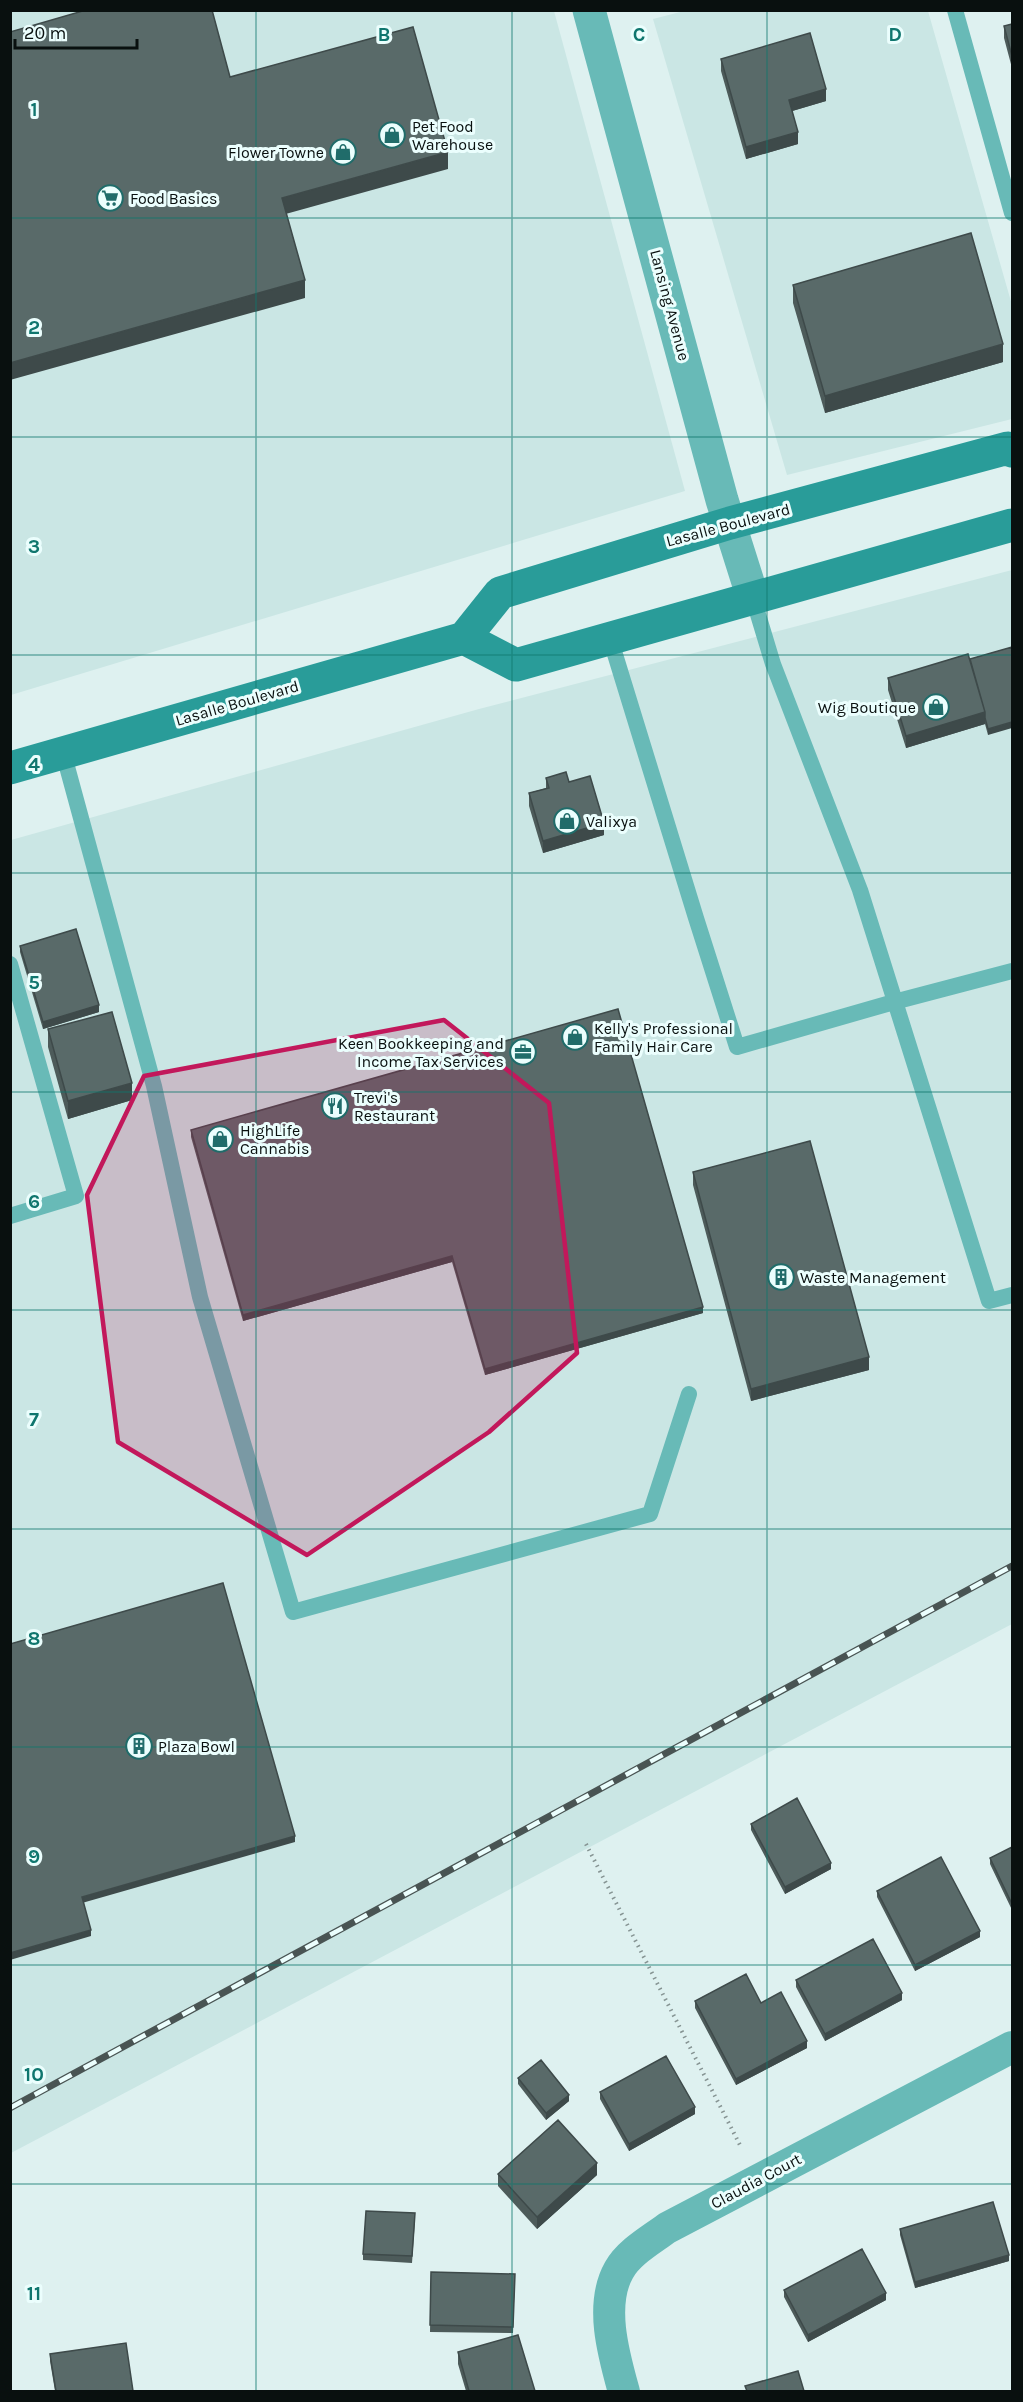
<svg xmlns="http://www.w3.org/2000/svg" width="1023" height="2402" viewBox="0 0 1023 2402" font-family="Karla,sans-serif">
<rect width="100%" height="100%" fill="#def1f0"/>
<path fill="#cae6e4" d="M688,10L928,11L1012,305V419L787,475L653,19Z
M11,11H554L685,491L11,695Z
M1012,570V1624L11,2153V840L479,709Z"/>
<g fill="none" stroke-linecap="round" stroke-linejoin="round">
<path stroke="#869493" stroke-width="4" stroke-dasharray="1.5 4.5" stroke-linecap="butt" d="M586,1844L741,2147"/>
<path stroke="#68bab7" stroke-width="16" d="M955,10L1012,213
M753,598L773,664L860,890L989,1301L1012,1295
M610,638L696,918L737,1047L894,1002L1012,971
M63,752L154,1086L200,1297L293,1612L650,1514L689,1394
M10,964L76,1196L10,1216"/>
<path stroke="#68bab7" stroke-width="32" d="M624,2392C614,2356 599,2305 619,2270C629,2252 651,2240 667,2228L1012,2047"/>
<path stroke="#68bab7" stroke-width="33" d="M589,10L722,500L753,598"/>
<path stroke="#299c99" stroke-width="33" d="M464,638L516,665L1012,525
M10,768L464,638L500,593L730,523L1008,448L1012,451"/>
<g stroke="#495453" stroke-width="7">
<path id="rail" d="M10,2108L1012,1566"/>
</g>
<use href="#rail" stroke="#ebfefd" stroke-width="4.5" stroke-dasharray="14" stroke-linecap="butt"/>
</g>
<path fill="#4d5b5a" d="M1012,24V68L1004,38V26Z
M721,59L826,101L792,111L798,144L746,159L721,71Z
M793,285L1003,362L825,413L793,303Z
M1012,647L988,735L985,724L906,748L888,690V678L970,659Z
M546,778L569,782L604,835L543,853L529,806V793L546,788Z
M20,946L99,1012L43,1029L20,952Z
M48,1029L132,1100L68,1119L48,1047Z
M191,1130L703,1313L485,1375L452,1262L243,1321L191,1137Z
M693,1172L869,1370L751,1401L693,1185Z
M751,1824L831,1869L785,1894L751,1830Z
M1012,1847V1910L990,1864V1858Z
M877,1891L980,1937L915,1971L877,1897Z
M796,1980L902,2000L825,2041L796,1987Z
M695,2001L761,2003L807,2048L736,2085L695,2008Z
M518,2078L569,2101L546,2120L518,2084Z
M600,2092L695,2114L629,2151L600,2099Z
M498,2174L597,2175L537,2229L498,2186Z
M415,2220L412,2263L363,2260V2254Z
M900,2229L1009,2261L915,2288L900,2235Z
M431,2272L515,2274L513,2333L430,2332Z
M784,2290L886,2300L808,2342L784,2297Z
M458,2352L535,2391H466L458,2364Z
M50,2354L133,2391H55L50,2361Z"/>
<path fill="#3e4a4a" d="M826,89V101L789,112V100Z
M798,132V144L746,159V147Z
M448,152V169L282,215V198Z
M305,280V298L10,380V363Z
M1003,344V362L825,413V396Z
M985,712V724L906,748V736Z
M1012,722V728L988,735V729Z
M604,823V835L543,853V841Z
M99,1005V1012L43,1029V1022Z
M132,1083V1100L68,1119V1101Z
M452,1256V1262L243,1321V1315Z
M703,1307V1313L485,1375V1369Z
M869,1357V1370L751,1401V1389Z
M295,1836V1842L82,1903V1897Z
M831,1863V1869L785,1894V1887Z
M91,1930V1936L10,1960V1953Z
M980,1931V1937L915,1971V1965Z
M902,1993V2000L825,2041V2034Z
M807,2041V2048L736,2085V2079Z
M569,2095V2101L546,2120V2113Z
M695,2107V2114L629,2151V2144Z
M597,2163V2175L537,2229V2217Z
M1009,2255V2261L915,2288V2282Z
M886,2293V2300L808,2342V2335Z"/>
<path fill="#596a69" stroke="#3e4a4a" stroke-width="1.5" d="M86,10H212L230,77L413,27L448,152L282,198L305,280L10,363V32Z
M1012,24V56L1004,26Z
M810,33L826,89L789,100L798,132L746,147L721,59Z
M971,233L1003,344L825,396L793,285Z
M1012,647V722L988,729L985,718V712L970,659Z
M968,654L985,712L906,736L888,678Z
M566,772L569,782L590,776L604,823L543,841L529,793L549,788L546,778Z
M76,929L99,1005L43,1022L20,946Z
M618,1009L703,1307L485,1369L452,1256L243,1315L191,1130Z
M112,1012L132,1083L68,1101L48,1029Z
M810,1141L869,1357L751,1389L693,1172Z
M223,1583L295,1836L82,1897L91,1930L10,1953V1644Z
M797,1798L831,1863L785,1887L751,1824Z
M1012,1847V1904L990,1858Z
M941,1857L980,1931L915,1965L877,1891Z
M873,1939L902,1993L825,2034L796,1980Z
M746,1974L761,2003L781,1992L807,2041L736,2079L695,2001Z
M666,2056L695,2107L629,2144L600,2092Z
M541,2060L569,2095L546,2113L518,2078Z
M558,2120L597,2163L537,2217L498,2174Z
M993,2202L1009,2255L915,2282L900,2229Z
M366,2211L415,2213L412,2256L363,2254Z
M862,2249L886,2293L808,2335L784,2290Z
M431,2272L515,2274L513,2327L430,2325Z
M518,2335L535,2391H469L458,2352Z
M126,2343L133,2391H56L50,2354Z
M798,2371L804,2391H747L745,2386Z"/>
<path fill="#c2185b" fill-opacity="0.2" stroke="#c2185b" stroke-width="4.5" stroke-linejoin="round" d="M444,1020L549,1103L577,1353L489,1432L307,1555L118,1442L87,1195L144,1076Z"/>
<path fill="none" stroke="#0f766e" stroke-width="1.5" stroke-opacity="0.55" d="M256,10V2392M512,10V2392M767,10V2392M10,218H1012M10,437H1012M10,655H1012M10,873H1012M10,1092H1012M10,1310H1012M10,1529H1012M10,1747H1012M10,1965H1012M10,2184H1012"/>
<defs>
<g id="shop-ring" transform="scale(1.35)"><circle r="9.5" fill="#ebfefd" stroke="#206c6a" stroke-width="1.5"/><path d="M-5-2.5h2.3a2.7 3.5 0 0 1 5.4 0H5L5.5 6h-11ZM-1.5-2.5h3a1.5 2.3 0 0 0-3 0Z" fill="#206c6a"/></g>
<g id="supermarket-ring" transform="scale(1.35)"><circle r="9.5" fill="#ebfefd" stroke="#206c6a" stroke-width="1.5"/><path d="M-6-5.5h2.5l.6 2H6L4.5 2H-2.5L-4.4-4H-6ZM-1.5 3.2a1.3 1.3 0 1 0 .1 0ZM3 3.2a1.3 1.3 0 1 0 .1 0Z" fill="#206c6a"/></g>
<g id="office-ring" transform="scale(1.35)"><circle r="9.5" fill="#ebfefd" stroke="#206c6a" stroke-width="1.5"/><path d="M-6-3h4V-5.5h4V-3h4V5H-6ZM-1-4.5V-3h2v-1.5ZM-6 0V1H6V0Z" fill="#206c6a"/></g>
<g id="restaurant-ring" transform="scale(1.35)"><circle r="9.5" fill="#ebfefd" stroke="#206c6a" stroke-width="1.5"/><path d="M-5-6h1v4h1v-4h1v4h1v-4h1v5L-1.5 .5V6h-2V.5L-5-1ZM5-6V6H3V1.5H1.5Q1.5-4 5-6Z" fill="#206c6a"/></g>
<g id="building-ring" transform="scale(1.35)"><circle r="9.5" fill="#ebfefd" stroke="#206c6a" stroke-width="1.5"/><path d="M-4-6H4V6H1V3H-1V6H-4ZM-2.5-4.3h1.7v1.8h-1.7ZM.8-4.3h1.7v1.8H.8ZM-2.5-1h1.7V.8h-1.7ZM.8-1h1.7V.8H.8Z" fill="#206c6a"/></g>
</defs>
<g fill-rule="evenodd">
<use href="#shop-ring" x="392" y="135"/>
<use href="#shop-ring" x="343" y="152"/>
<use href="#supermarket-ring" x="110" y="198"/>
<use href="#shop-ring" x="936" y="707"/>
<use href="#shop-ring" x="567" y="821"/>
<use href="#shop-ring" x="575" y="1037"/>
<use href="#office-ring" x="523" y="1052"/>
<use href="#restaurant-ring" x="335" y="1106"/>
<use href="#shop-ring" x="220" y="1139"/>
<use href="#building-ring" x="781" y="1277"/>
<use href="#building-ring" x="139" y="1746"/>
</g>
<g text-anchor="middle" dominant-baseline="central" stroke-width="6" stroke-linejoin="round" paint-order="stroke">
<g font-size="16" fill="#09100f" stroke="#ebfefd" text-anchor="start">
<text x="412" y="126">Pet Food<tspan x="412" dy="18">Warehouse</tspan></text>
<text x="324" y="152" text-anchor="end">Flower Towne</text>
<text x="130" y="198">Food Basics</text>
<text x="916" y="707" text-anchor="end">Wig Boutique</text>
<text x="586" y="821">Valixya</text>
<text x="594" y="1028">Kelly's Professional<tspan x="594" dy="18">Family Hair Care</tspan></text>
<text x="504" y="1043" text-anchor="end">Keen Bookkeeping and<tspan x="504" dy="18">Income Tax Services</tspan></text>
<text x="354" y="1097">Trevi's<tspan x="354" dy="18">Restaurant</tspan></text>
<text x="240" y="1130">HighLife<tspan x="240" dy="18">Cannabis</tspan></text>
<text x="800" y="1277">Waste Management</text>
<text x="158" y="1746">Plaza Bowl</text>
</g>
<g font-size="16" fill="#09100f" stroke="#ebfefd">
<text transform="translate(670 305) rotate(75)">Lansing Avenue</text>
<text transform="translate(728 525) rotate(-15)">Lasalle Boulevard</text>
<text transform="translate(237 703) rotate(-16)">Lasalle Boulevard</text>
<text transform="translate(756 2181) rotate(-28)">Claudia Court</text>
</g>
</g>
<g font-size="20" text-anchor="middle" font-weight="bold" fill="#0f766e" stroke="#ebfefd" stroke-width="6" stroke-linejoin="round" paint-order="stroke">
<text x="384" y="41">B</text>
<text x="639" y="41">C</text>
<text x="895" y="41">D</text>
<text x="34" y="116">1</text>
<text x="34" y="334">2</text>
<text x="34" y="553">3</text>
<text x="34" y="771">4</text>
<text x="34" y="989">5</text>
<text x="34" y="1208">6</text>
<text x="34" y="1426">7</text>
<text x="34" y="1645">8</text>
<text x="34" y="1863">9</text>
<text x="34" y="2081">10</text>
<text x="34" y="2300">11</text>
</g>
<rect width="1023" height="2402" fill="none" stroke="#09100f" stroke-width="24"/>
<path d="M15 39v9h122v-9" fill="none" stroke="#09100f" stroke-width="3"/>
<text x="24" y="39" font-size="18" fill="#09100f" stroke="#ebfefd" stroke-width="4.5" paint-order="stroke">20 m</text>
</svg>
